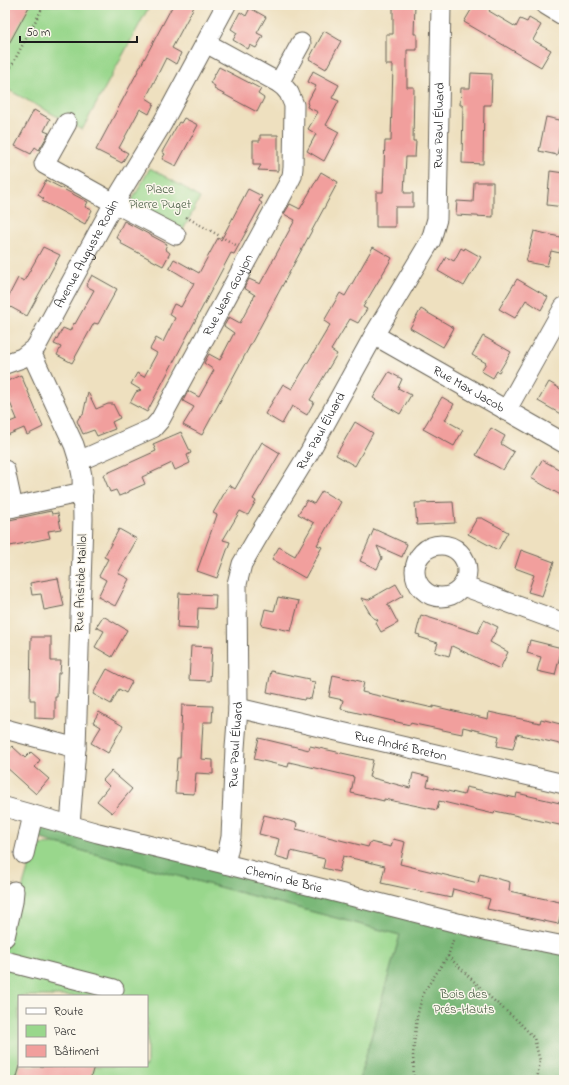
<svg xmlns="http://www.w3.org/2000/svg" width="569" height="1085" font-family="'Indie Flower',sans-serif">
  <rect width="100%" height="100%" fill="#fbf7ec"/>
  <filter id="ink" filterUnits="userSpaceOnUse"><feTurbulence type="fractalNoise" baseFrequency=".025" numOctaves="2"/><feDisplacementMap in="SourceGraphic" scale="8" xChannelSelector="R" yChannelSelector="G"/><feConvolveMatrix kernelMatrix="1 2 1 2 8 2 1 2 1" color-interpolation-filters="sRGB"/></filter>
  <filter id="wash" filterUnits="userSpaceOnUse"><feTurbulence type="fractalNoise" baseFrequency=".012" numOctaves="4" result="noise"/><feDisplacementMap in="SourceGraphic" scale="16" xChannelSelector="R" yChannelSelector="G"/><feGaussianBlur stdDeviation="0.9" result="paint"/><feColorMatrix in="noise" values="0 0 0 0 0 0 0 0 0 0 0 0 0 0 0 0 0 1.4 0 .05"/><feComposite in="paint" operator="in"/></filter>
  <g filter="url(#wash)">
    <rect width="100%" height="100%" fill="#eee0bf"/>
    <!-- green -->
    <g fill="#99d78c" stroke="#5a7a54" fill-rule="evenodd">
      <path d="M5 5H150L82 130 5 88Z"/>
      <path d="M150 168 187 189 190 192 200 198 182 232 130 204Z"/>
      <path d="M57 844 400 935 359 1080H5V911L15 913 35 845ZM19 996H147V1066H19Z"/>
    </g>
    <!-- forest -->
    <path fill="#7ab878" stroke="#4b6a4a" d="M45 824 564 944V1080H359L400 935 57 844 38 838Z"/>
    <g id="blocks">
      <!-- building -->
      <g fill="#f19f9d">
        <path d="M5 5H30L5 51Z"/>
        <path d="M173 5H195L172 48 181 53 176 64 166 58 146 98 154 103 149 114 140 109 119 148 128 153 122 163 96 150Z"/>
        <path d="M393 5H415L414 34H417V50H407V87H414L413 141H416L415 157H406L404 193H413V207H395V227H376V192H383L385 141H391L393 65H386V34H393Z"/>
        <path d="M474 5H493L489 11 516 27 520 19 527 22 529 18 541 25 533 40 551 50 541 67 464 22Z"/>
        <path d="M250 8 266 17 257 33 263 36 256 48 250 45 248 49 233 40 237 33 231 29 240 12 246 16Z"/>
        <path d="M324 31 341 41 326 69 309 59Z"/>
        <path d="M219 67 261 89 258 94 264 98 257 112 214 89 215 86 210 83Z"/>
        <path d="M313 71 339 85 332 98 339 101 326 125 339 132 324 161 307 151 316 134 308 129 318 112 307 107 308 104 307 103 316 86 308 82Z"/>
        <path d="M471 73 492 74 491 105H484L483 164 462 163 463 105H460L461 88H470Z"/>
        <path d="M34 110 50 119 44 131 49 133 39 150 35 147 31 154 15 146Z"/>
        <path d="M546 117 564 121V135H562L557 155 539 151Z"/>
        <path d="M184 118 198 125 176 166 162 159 165 154 162 152 179 122 181 123Z"/>
        <path d="M260 135H278V171L258 170 261 165H253V141H260Z"/>
        <path d="M550 171 564 173V207L547 205Z"/>
        <path d="M321 172 338 182 202 435 183 425 194 407 183 401 188 391 199 397 214 370 204 363 209 354 220 360 234 333 224 326 229 317 240 323 255 295 244 288 249 279 260 284 295 220 284 214 290 204 300 209Z"/>
        <path d="M46 180 88 202 85 207 92 210 85 224 42 201 44 199 38 195Z"/>
        <path d="M474 182H493V217L456 215 457 201 473 202Z"/>
        <path d="M248 189 262 196 259 201 262 203 234 254 231 253 147 412 130 403 136 392 141 390 131 384 137 373 144 377 157 353 150 349 156 338 163 342 175 318 169 314 174 304 181 307 194 283 169 268 174 259 199 273 218 238 221 240Z"/>
        <path d="M124 221 167 244 165 249 170 253 163 266 120 243 121 241 116 237Z"/>
        <path d="M534 231 564 238 560 253 551 251 547 266 526 262Z"/>
        <path d="M43 247 60 255 27 316 5 304V303L18 278 24 281Z"/>
        <path d="M373 247 392 258 363 307 367 309 358 323 350 319 331 350 337 354 310 400 314 402 307 415 292 406 282 424 265 414 283 384 292 389 330 325 324 321 340 293 345 296Z"/>
        <path d="M461 248 464 250 465 248 481 257 464 286 438 271 446 257 454 261Z"/>
        <path d="M92 275 117 289 98 324 94 323 72 363 57 355 61 347 54 344 63 328 70 331 74 323 75 324 94 290 86 286Z"/>
        <path d="M517 279 548 297 541 310 526 300 515 318 499 309Z"/>
        <path d="M421 309 454 328 443 347 410 328Z"/>
        <path d="M483 336 511 352 499 372 497 371 493 378 481 371 486 363 472 355Z"/>
        <path d="M389 372 402 379 398 388 411 395 400 414 373 398Z"/>
        <path d="M21 375 43 427 27 435 24 428 5 436V424L17 419 5 391V382Z"/>
        <path d="M549 382 564 391V416L538 401Z"/>
        <path d="M88 392 96 409 108 404H113L120 418 112 422 115 429 97 436 94 430 83 434 77 421 80 416 83 415Z"/>
        <path d="M442 397 454 404 445 420 463 430 454 446 423 429Z"/>
        <path d="M355 422 373 433 355 466 336 455Z"/>
        <path d="M491 428 505 436 501 444 514 452 503 470 476 455Z"/>
        <path d="M181 432 191 453 187 455 190 463 175 470 172 463 142 477 145 484 129 491V492L119 496 116 490 110 492 103 475 156 451 153 444Z"/>
        <path d="M262 442 280 453 253 499 256 501 248 515 240 511 223 540 230 542 217 578 197 571 217 515 213 513 229 485 235 489Z"/>
        <path d="M542 460 564 472V497L531 478Z"/>
        <path d="M322 491 341 502 317 545 322 547 305 578 272 559 279 547 295 556 314 523 298 514 307 500 314 504Z"/>
        <path d="M453 502 455 523 417 525 415 503Z"/>
        <path d="M51 511 52 514 58 513 61 529 48 531 50 538 5 547V521Z"/>
        <path d="M477 518H482L508 532 498 550 468 534Z"/>
        <path d="M119 529 137 539 118 573 129 579 115 606 98 597 106 580 99 576 108 559 104 557Z"/>
        <path d="M374 529 407 544 402 557 377 546 382 558 377 569 360 561Z"/>
        <path d="M521 550 554 562 542 596 528 592 534 575 515 568Z"/>
        <path d="M58 578 64 606 44 610 41 594 32 595 30 583Z"/>
        <path d="M396 584 403 596 387 605 389 606 398 623 381 632 376 623 378 620 372 617 361 598 368 600Z"/>
        <path d="M179 593 216 595 215 609 198 608 197 629 177 628Z"/>
        <path d="M278 597 299 601 291 631 261 625 265 609 274 611Z"/>
        <path d="M421 615 478 633 484 620 498 627 490 642 508 652 500 669 452 646 449 656 435 652 438 643 419 637 420 635 416 634Z"/>
        <path d="M103 616 127 630 112 657 95 647 104 631 96 627Z"/>
        <path d="M31 637H51V661H61L60 673H58L57 697H55V719L35 718V700H30Z"/>
        <path d="M530 640 562 648 555 675 537 671 541 657 527 653Z"/>
        <path d="M191 646 212 647 210 681 189 680Z"/>
        <path d="M107 669 132 682 126 693 119 689 111 704 93 694Z"/>
        <path d="M271 671 309 679V681L315 682 311 699 305 698 304 700 267 692Z"/>
        <path d="M333 675 364 682 362 692 433 708V706L488 719 489 712 540 723 541 719 564 725V745L517 734 513 749 497 746 499 736 463 727 462 734 410 723V725L341 709 343 700 329 697Z"/>
        <path d="M182 705 213 706 212 722H203L201 759 213 760V774L196 773 194 794 175 793 177 758H180Z"/>
        <path d="M99 712 123 726 108 753 91 743 101 727 93 722Z"/>
        <path d="M259 738 309 750 310 746 373 760 369 777 410 788 413 773 429 777 427 786 464 795 466 787 516 798 517 793 564 804V826L495 811 494 814 439 801 437 810 384 799V801L351 793 354 777 289 762 288 767 254 759Z"/>
        <path d="M12 746 25 758 31 752 40 760 35 767 49 779 36 794 5 766V754Z"/>
        <path d="M111 771 132 789 112 813 97 801 109 786 103 780Z"/>
        <path d="M264 815 297 823 296 829 368 847 370 842 391 847 393 839 405 842 400 864 478 883 480 874 510 882 509 891 564 903 558 924 487 909 490 899 453 889 451 898 381 883 385 866 343 856 339 872 323 868 325 859 291 851 289 860 275 856 279 839 259 834Z"/>
        <path d="M20 1066H94L90 1080H16Z"/>
      </g>
    </g>
  </g>
  <g filter="url(#ink)">
    <use href="#blocks" fill-opacity="0" stroke="#666155" stroke-width="1"/>
    <g fill="none" stroke-linecap="round" stroke-linejoin="round">
      <!-- minor casing -->
      <g stroke="#666155" stroke-width="21">
        <g id="minor">
          <path d="M546 5 564 16"/>
          <path d="M279 83 301 43"/>
          <path d="M67 123 44 164 114 203 176 235"/>
          <path id="s1" d="M374 335 564 443"/>
          <path d="M31 352 74 445 79 461 82 476 83 519 76 748 70 825"/>
          <path id="s2" d="M5 364 22 358 36 347 114 203 162 124 226 5"/>
          <path d="M506 411 564 307"/>
          <path id="s3" d="M79 461 153 428 160 420 287 186 292 176 293 168 294 105 289 93 284 87 279 83 206 43"/>
          <path d="M5 470 13 507"/>
          <path d="M5 509 83 492"/>
          <circle cx="441" cy="571" r="26"/>
          <path d="M463 586 564 623"/>
          <path id="s4" d="M238 708 564 784"/>
          <path d="M5 729 76 748"/>
          <path id="s5" d="M5 807 98 833 225 864 489 931 564 946"/>
          <path d="M24 854 33 815"/>
          <path id="s6" d="M225 864 231 837 235 748 238 708 237 584 242 564 260 533 309 453 374 335 431 240 437 219 441 5"/>
          <path d="M5 937 13 902 14 891"/>
          <path d="M5 961 114 989"/>
        </g>
      </g>
      <!-- path -->
      <g stroke="#666155" stroke-width="2.5" stroke-dasharray="1 3" stroke-linecap="butt">
        <path d="M5 78 44 5"/>
        <path d="M186 217 236 245"/>
        <path d="M448 956 491 998 519 1022 534 1038 540 1061 537 1080"/>
        <path d="M414 1080 413 1054 417 1017 423 993 448 956 454 938"/>
      </g>
      <!-- minor -->
      <use href="#minor" stroke="#fff" stroke-width="19"/>
    </g>
  </g>
  <g text-anchor="middle" dominant-baseline="central" stroke-width="3" stroke-linejoin="round" paint-order="stroke">
    <!-- street labels -->
    <g font-size="13" fill="#1c1c1c" stroke="#fbf7ec">
      <text stroke="none"><textPath href="#s6" startOffset="792">Rue Paul Éluard</textPath></text>
      <text stroke="none"><textPath href="#s2" startOffset="142">Avenue Auguste Rodin</textPath></text>
      <text stroke="none"><textPath href="#s3" startOffset="234">Rue Jean Goujon</textPath></text>
      <text stroke="none"><textPath href="#s1" startOffset="109">Rue Max Jacob</textPath></text>
      <text stroke="none"><textPath href="#s6" startOffset="456">Rue Paul Éluard</textPath></text>
      <text transform="translate(81 583) rotate(-88)">Rue Aristide Maillol</text>
      <text stroke="none"><textPath href="#s6" startOffset="120">Rue Paul Éluard</textPath></text>
      <text stroke="none"><textPath href="#s4" startOffset="167">Rue André Breton</textPath></text>
      <text stroke="none"><textPath href="#s5" startOffset="288">Chemin de Brie</textPath></text>
    </g>
    <!-- park labels -->
    <g font-size="13" fill="#485d43" stroke="#fbf7ec">
      <text x="160" y="189">Place<tspan x="160" dy="15">Pierre Puget</tspan></text>
      <text x="464" y="994">Bois des<tspan x="464" dy="15">Prés-Hauts</tspan></text>
    </g>
  </g>
  <!-- margin -->
  <rect width="569" height="1085" fill="none" stroke="#fbf7ec" stroke-width="20"/>
  <!-- legend -->
  <rect x="18" y="995" width="130" height="72" fill="#fbf7ec" stroke="#a29f99"/>
  <rect x="26" y="1008" width="20" height="6" fill="#ffffff" stroke="#a29f99"/>
  <text x="54" y="1015" font-size="12" fill="#1c1c1c">Route</text>
  <rect x="26" y="1025" width="20" height="12" fill="#99d78c" stroke="#a29f99"/>
  <text x="54" y="1035" font-size="12" fill="#1c1c1c">Parc</text>
  <rect x="26" y="1045" width="20" height="12" fill="#f19f9d" stroke="#a29f99"/>
  <text x="54" y="1055" font-size="12" fill="#1c1c1c">Bâtiment</text>
  <!-- scale -->
  <path d="M20 36v6h117v-6" fill="none" stroke="#1c1c1c" stroke-width="2"/>
  <text x="26" y="36" font-size="12" fill="#1c1c1c" stroke="#fbf7ec" stroke-width="3" paint-order="stroke">50 m</text>
</svg>
